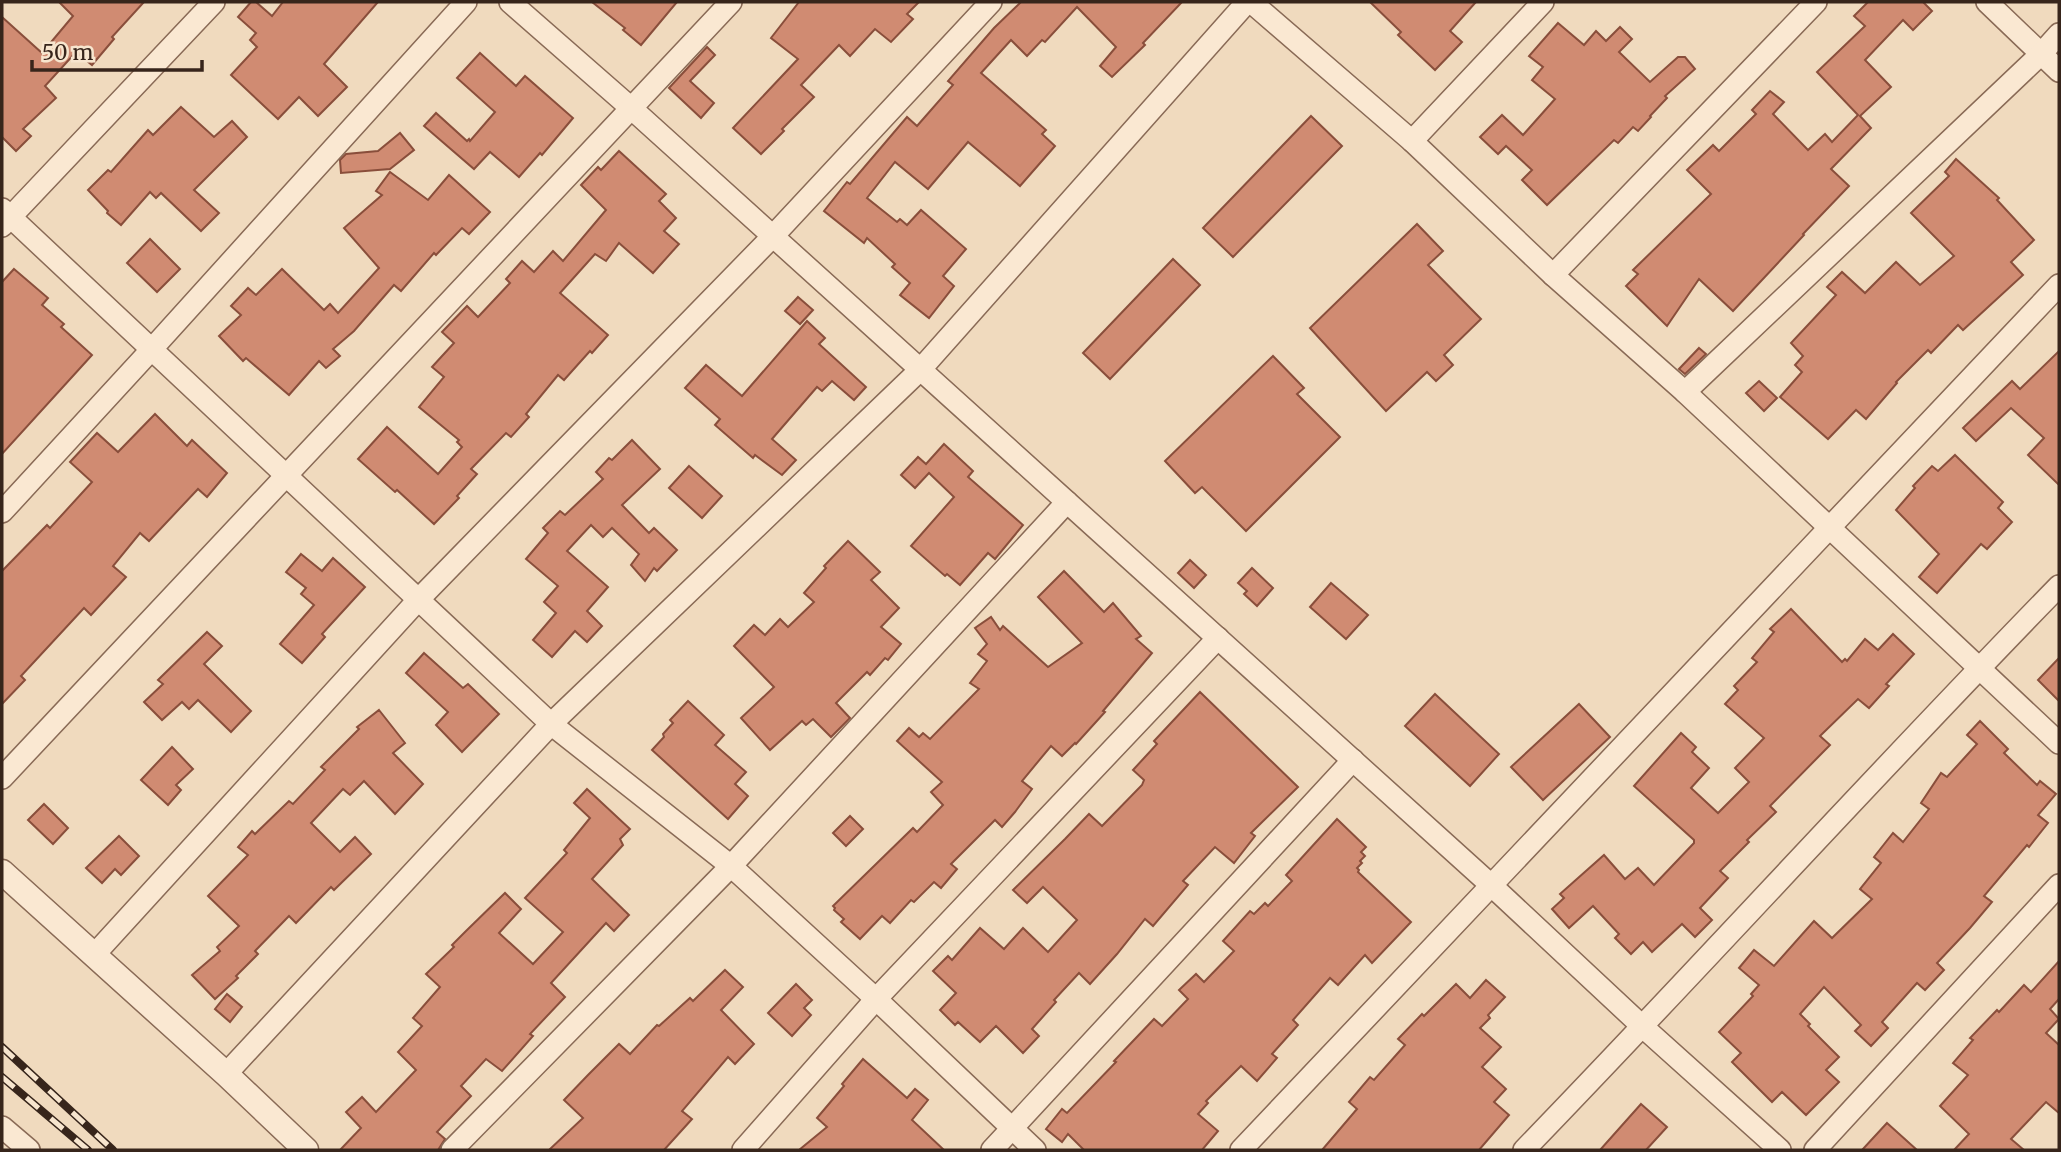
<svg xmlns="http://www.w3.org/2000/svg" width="2061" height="1152" font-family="Merriweather,serif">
  <rect width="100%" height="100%" fill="#f0dabe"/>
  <!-- building -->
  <g fill="#d08b72" stroke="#894e3b" stroke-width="2">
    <path d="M59 2H144L112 37 114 39 92 65 76 52 45 86 56 98 23 129 31 136 16 151 2 137V17L42 53 73 16Z"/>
    <path d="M251 2H256L272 16 283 2H378L324 64 347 87 318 116 299 97 278 119 231 75 257 47 250 40 256 33 238 17Z"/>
    <path d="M592 2H677L641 45 623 30 625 28Z"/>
    <path d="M799 2H919L907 14 913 19 891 42 875 29 850 56 839 45 801 85 814 97 782 129 784 131 761 154 733 128 798 59 771 38Z"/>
    <path d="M1021 2H1182L1143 43 1145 45 1112 77 1100 66 1116 47 1077 7 1045 42 1042 40 1027 56 1011 40 981 73 1046 130 1042 134 1055 146 1020 186 968 142 928 189 895 162 867 198 897 222 900 219 907 225 921 210 966 249 943 276 954 286 929 318 900 295 910 283 892 267 895 264 867 238 864 243 824 211 847 182 850 184 907 117 917 126 953 85 948 81 994 28Z"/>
    <path d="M1370 2H1476L1450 31 1462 42 1435 70 1398 35 1401 32Z"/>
    <path d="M1868 2H1923L1932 11 1913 30 1903 20 1865 60 1891 87 1860 116 1871 128 1831 169 1849 186 1803 234 1804 235 1733 311 1699 279 1667 326 1626 286 1638 274 1633 270 1711 194 1687 170 1713 145 1719 151 1756 114 1752 110 1770 91 1784 102 1773 114 1808 150 1825 134 1832 142 1858 115 1817 72 1865 26 1854 16Z"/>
    <path d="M1558 23 1584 45 1596 31 1606 41 1620 27 1632 39 1619 52 1650 82 1678 57H1685L1695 69 1665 96 1667 98 1650 116 1651 117 1638 131 1633 127 1618 143 1614 140 1547 205 1522 180 1532 170 1506 146 1498 154 1480 137 1502 115 1523 135 1555 99 1532 80 1543 67 1529 56Z"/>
    <path d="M707 47 715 55 690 81 714 103 701 118 669 88Z"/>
    <path d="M480 53 516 86 525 76 573 118 542 155 540 153 519 177 490 152 474 169 424 126 436 113 467 141 469 139 470 141 495 112 457 78Z"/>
    <path d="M181 107 214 137 232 121 247 137 194 190 219 213 201 231 161 193 156 198 150 192 121 225 107 213 108 211 88 190 108 170 111 172 148 130 153 135Z"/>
    <path d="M1311 116 1342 146 1233 257 1203 228Z"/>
    <path d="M400 133 414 150 390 169 341 173 340 160 346 154 378 151Z"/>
    <path d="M619 151 666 194 659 201 676 218 664 231 679 244 653 273 619 243 606 261 595 254 560 293 608 335 592 353 590 351 564 380 558 375 526 414 529 417 511 437 506 433 471 469 477 474 457 496 459 498 434 524 397 490 395 492 358 459 387 427 438 474 462 447 457 442 459 440 419 407 444 377 432 367 454 343 442 332 467 306 478 317 510 283 506 279 522 261 534 272 553 251 563 261 606 210 581 185 598 167 601 170Z"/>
    <path d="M1956 159 1999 198 1997 200 2034 240 2011 262 2023 275 1963 330 1958 325 1931 353 1928 350 1896 382 1897 383 1866 419 1856 410 1828 439 1780 397 1802 372 1795 365 1803 356 1791 343 1836 295 1827 287 1842 272 1865 293 1896 262 1920 285 1954 256 1911 213 1949 176 1945 172Z"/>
    <path d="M390 172 428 200 449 175 490 212 469 234 462 228 436 255 434 253 401 291 394 285 354 331 333 349 340 356 326 368 319 361 289 395 246 358 243 361 219 336 241 315 231 306 248 288 256 295 282 269 324 310 330 304 338 313 379 268 344 228 382 195 376 191Z"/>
    <path d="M1417 224 1443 251 1428 265 1481 319 1444 355 1453 365 1436 381 1427 372 1386 411 1310 328Z"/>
    <path d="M150 239 180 269 157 292 127 263Z"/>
    <path d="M1173 259 1200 285 1110 379 1083 353Z"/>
    <path d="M14 269 48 298 42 305 64 324 61 327 92 355 2 454V282Z"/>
    <path d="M798 297 813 310 800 324 785 311Z"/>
    <path d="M807 321 825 338 819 344 866 387 854 400 832 381 822 391 817 387 772 439 796 460 782 475 755 455 753 458 715 425 720 419 685 388 706 365 742 396Z"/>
    <path d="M1699 348 1706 354 1685 374 1679 369Z"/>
    <path d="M2059 351V485L2028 455 2044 438 2011 408 1976 441 1963 428 2012 381 2020 389Z"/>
    <path d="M1273 356 1304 388 1297 394 1340 437 1246 531 1202 487 1195 493 1165 461Z"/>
    <path d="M1759 381 1777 398 1764 411 1746 393Z"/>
    <path d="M155 414 187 446 192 440 227 473 207 497 198 489 149 541 140 533 113 566 126 577 91 615 84 608 21 676 25 680 2 704V571L47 525 50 528 92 482 70 462 97 433 118 452Z"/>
    <path d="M632 440 660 469 622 505 649 533 654 528 677 550 657 571 654 568 645 581 631 565 639 554 612 528 603 537 591 525 567 551 608 587 587 611 602 626 587 642 575 631 552 657 533 640 556 613 544 602 558 586 526 559 548 533 543 528 560 511 565 515 603 479 596 472 609 458 612 460Z"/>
    <path d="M944 444 973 471 968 477 1023 525 995 559 988 553 960 585 947 574 945 576 911 546 954 497 929 473 915 488 901 475 918 457 926 464Z"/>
    <path d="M1955 455 2003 502 1998 508 2012 522 1987 549 1981 544 1937 593 1919 577 1939 554 1896 510 1915 488 1913 486 1932 466 1938 471Z"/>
    <path d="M689 466 722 496 702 518 669 488Z"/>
    <path d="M848 541 880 572 871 580 899 608 881 627 901 644 888 660 885 658 870 675 867 672 836 703 850 718 831 737 813 719 806 725 802 721 770 750 741 718 774 687 734 646 754 625 765 635 780 619 788 627 814 602 804 593 826 568 824 566Z"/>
    <path d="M301 554 322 571 333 558 365 587 322 634 325 637 302 663 280 644 314 605 301 594 306 588 286 572Z"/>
    <path d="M1190 560 1206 575 1194 588 1178 573Z"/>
    <path d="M1252 568 1273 588 1257 606 1244 594 1247 591 1238 583Z"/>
    <path d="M1064 571 1104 612 1113 603 1141 636 1136 639 1152 653 1103 711 1105 712 1076 744 1075 743 1062 756 1051 746 1022 781 1032 789 1015 812 1002 827 995 820 951 864 957 869 941 888 934 882 914 902 911 900 890 923 882 916 860 939 841 922 844 919 834 910 835 908 833 906 913 828 917 832 943 805 931 792 942 782 897 741 909 728 919 737 923 733 930 739 979 689 970 683 987 661 978 654 987 644 975 628 991 617 1000 630 1003 626 1048 667 1082 643 1038 597Z"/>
    <path d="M1331 583 1368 615 1346 639 1310 607Z"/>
    <path d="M1791 609 1842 662 1845 659 1847 661 1865 639 1878 650 1893 634 1914 654 1886 684 1889 686 1869 708 1858 699 1820 736 1830 745 1770 806 1776 812 1747 840 1749 842 1720 871 1728 878 1700 908 1712 920 1695 937 1682 924 1652 952 1643 942 1631 954 1615 938 1619 934 1593 906 1569 928 1552 909 1564 898 1560 894 1604 855 1625 879 1638 868 1654 885 1694 843V840L1634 786 1681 733 1696 747 1692 752 1709 768 1691 788 1718 813 1749 782 1735 768 1764 738 1725 704 1738 690 1734 686 1757 662 1752 658 1774 632 1770 629Z"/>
    <path d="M207 632 222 646 204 664 251 711 231 732 198 700 189 709 182 702 162 720 144 702 163 684 158 680Z"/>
    <path d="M424 653 463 688 468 684 499 714 462 752 436 725 448 712 406 673Z"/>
    <path d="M2059 658V701L2038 680Z"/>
    <path d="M1200 692 1298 787 1251 833 1255 836 1234 863 1215 847 1183 881 1188 885 1153 926 1145 919 1117 954 1090 984 1079 973 1054 1000 1056 1002 1032 1029 1039 1036 1023 1053 996 1026 980 1042 958 1022 955 1025 940 1010 956 993 933 971 948 956 952 960 980 928 1004 949 1023 928 1048 952 1077 920 1043 887 1027 903 1013 890 1065 839 1089 814 1102 826 1142 785 1144 780 1133 770 1157 744 1154 741Z"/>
    <path d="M1435 694 1499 754 1470 786 1405 726Z"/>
    <path d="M688 701 724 735 715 745 746 772 735 784 748 796 728 819 652 750 664 737 663 734 673 723 670 720Z"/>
    <path d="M1579 704 1610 737 1543 800 1511 767Z"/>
    <path d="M379 710 405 743 393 753 423 784 395 814 364 781 350 795 343 789 311 823 340 852 355 837 371 854 334 890 331 887 296 923 289 916 255 951 258 954 236 976 238 978 215 999 192 975 220 951 217 947 239 926 208 896 248 855 238 847 252 831 255 834 289 801 293 804 325 770 321 767 359 729 357 727Z"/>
    <path d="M1980 721 2008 749 2004 753 2037 785 2040 781 2056 794 2038 815 2048 823 2029 847 2027 845 1984 896 1992 902 1970 928 1937 963 1944 970 1925 990 1917 983 1882 1022 1888 1028 1871 1046 1855 1031 1861 1025 1824 987 1800 1014 1810 1024 1808 1026 1839 1057 1826 1070 1839 1082 1806 1115 1782 1092 1772 1102 1732 1062 1741 1053 1719 1032 1753 996 1751 994 1759 985 1739 968 1754 950 1774 966 1814 921 1832 938 1872 899 1860 889 1881 863 1874 857 1893 833 1903 842 1929 809 1921 803 1941 773 1947 777 1977 744 1967 735Z"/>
    <path d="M172 747 193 769 176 785 181 790 168 805 141 780Z"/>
    <path d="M587 789 630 829 620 839 623 845 592 879 629 915 614 931 606 923 551 983 565 997 530 1034 533 1036 502 1071 486 1059 461 1086 471 1096 437 1132 445 1139 438 1150H340L361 1128 346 1112 362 1097 376 1112 416 1070 398 1052 422 1026 413 1018 440 987 426 974 454 947 452 945 466 931 505 893 521 909 499 933 533 964 563 932 525 898 567 853 564 850 590 818 574 803Z"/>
    <path d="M44 804 68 828 53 844 28 820Z"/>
    <path d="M850 816 863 829 846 846 833 833Z"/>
    <path d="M1337 819 1366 847 1361 852 1365 856 1360 861 1362 863 1357 868 1359 870 1358 872 1411 922 1372 963 1365 955 1338 985 1330 978 1293 1020 1298 1025 1272 1054 1277 1058 1257 1081 1241 1066 1206 1101 1208 1103 1198 1114 1218 1131 1202 1150H1084L1068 1134 1062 1142 1046 1129 1062 1109 1067 1113 1116 1062 1114 1061 1154 1019 1162 1026 1188 999 1179 990 1196 974 1204 982 1234 951 1223 941 1250 911 1254 914 1265 903 1268 906 1292 881 1286 875Z"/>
    <path d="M119 836 139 856 121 875 115 869 102 883 86 868Z"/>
    <path d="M2059 961V999L2050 1009 2059 1019 2046 1033 2059 1045V1113L2046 1102 2011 1139 2024 1150H1954L1969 1134 1940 1106 1968 1075 1953 1063 1973 1040 1970 1038 1997 1010 1999 1012 2024 985 2031 992Z"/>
    <path d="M725 970 743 987 721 1010 754 1044 735 1064 728 1057 682 1111 692 1119 664 1150H549L583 1118 564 1100 588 1075 619 1044 630 1054 657 1025 659 1026 690 998 693 1001Z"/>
    <path d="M1486 980 1505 997 1488 1015 1490 1018 1480 1028 1501 1047 1482 1067 1506 1089 1494 1102 1509 1115 1479 1150H1322L1357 1109 1349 1102 1370 1077 1374 1080 1405 1045 1398 1039 1422 1014 1424 1016 1456 984 1470 998Z"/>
    <path d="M796 984 812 1000 804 1008 811 1015 792 1036 768 1013Z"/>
    <path d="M227 994 242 1007 230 1022 215 1009Z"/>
    <path d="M863 1059 907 1098 915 1089 928 1100 912 1120 944 1150H799L827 1127 817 1118 844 1086 842 1084Z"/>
    <path d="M1641 1104 1667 1127 1646 1150H1600Z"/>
    <path d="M1887 1123 1917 1150H1862Z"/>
  </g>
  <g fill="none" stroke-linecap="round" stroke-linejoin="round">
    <!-- minor casing -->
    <g stroke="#896a56" stroke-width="24">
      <g id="minor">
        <path d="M510 2 631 108 1067 502 1492 886 1643 1027 1780 1150"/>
        <path d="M1251 2 1412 141 1553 275 1685 392 2059 743"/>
        <path d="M1987 2 2059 71"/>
        <path d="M1412 141 1543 2"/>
        <path d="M2 209 551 724 731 866 876 999 1035 1150"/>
        <path d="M2 226 214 2"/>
        <path d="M1553 275 1816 2"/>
        <path d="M1685 392 2041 54 2059 34"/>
        <path d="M2 512 151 350 466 2"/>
        <path d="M2 778 731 2"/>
        <path d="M94 955 418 600 773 236 991 2"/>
        <path d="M226 1074 551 724 920 370 1247 2"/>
        <path d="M2 1127 29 1150"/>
        <path d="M452 1150 731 866 1067 502"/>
        <path d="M743 1150 876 999 1218 638"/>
        <path d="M992 1150 1353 760"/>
        <path d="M1241 1150C1515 863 1785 572 2059 285"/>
        <path d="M1524 1150C1704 964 1878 771 2059 586"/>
        <path d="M1815 1150 2059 885"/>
      </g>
    </g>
    <!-- tertiary casing -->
    <g stroke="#896a56" stroke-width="27">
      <path id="tertiary" d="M2 872 226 1074 306 1150"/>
    </g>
    <!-- minor -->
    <use href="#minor" stroke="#fae8d2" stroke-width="21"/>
    <!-- tertiary -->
    <use href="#tertiary" stroke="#fae8d2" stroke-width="24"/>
    <!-- rail casing -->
    <g stroke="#37251b" stroke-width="8">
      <g id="rail">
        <path d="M2 1047 113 1150"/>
        <path d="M2 1077 88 1150"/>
      </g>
    </g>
    <!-- rail -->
    <use href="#rail" stroke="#f7e5ce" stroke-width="5" stroke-dasharray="16" stroke-linecap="butt"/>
  </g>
  <!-- border -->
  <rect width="2061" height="1152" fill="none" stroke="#37251b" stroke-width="7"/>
  <!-- scale -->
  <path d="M32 60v10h170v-10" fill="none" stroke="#37251b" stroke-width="3.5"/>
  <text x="42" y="60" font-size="21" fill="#37251b" stroke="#f7e5ce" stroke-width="5" paint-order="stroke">50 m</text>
</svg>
